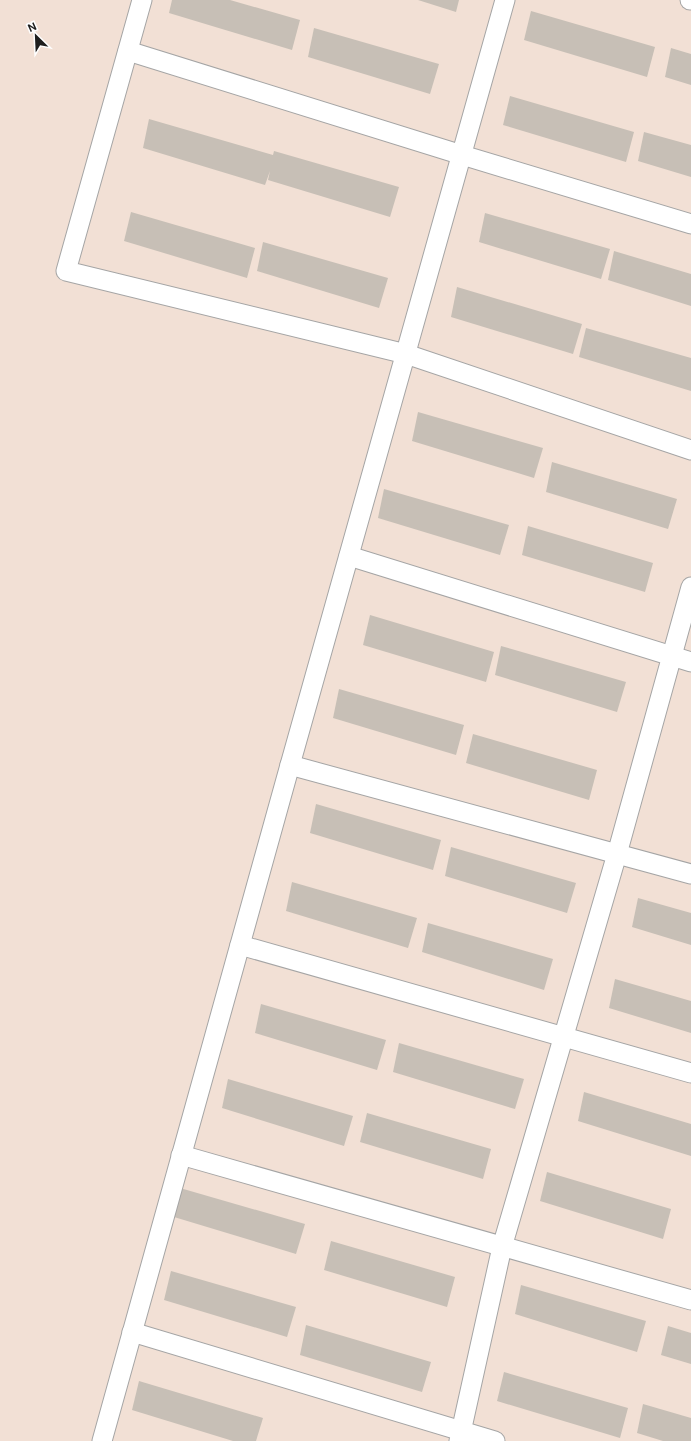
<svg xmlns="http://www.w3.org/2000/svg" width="691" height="1441" font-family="'DM Sans',sans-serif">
  <rect width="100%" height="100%" fill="#efece3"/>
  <!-- military -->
  <rect fill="#f2e0d5" x="0" y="0" width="691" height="1441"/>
  <!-- building -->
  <g fill="#c7bfb6">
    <path d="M172 0H230L300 20 292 50 169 13Z"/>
    <path d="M418 0H459L456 12Z"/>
    <path d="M531 11 655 47 647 77 524 40Z"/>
    <path d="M314 28 439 64 430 94 308 57Z"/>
    <path d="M671 48 691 54V85L665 77Z"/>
    <path d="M510 96 634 132 626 162 503 125Z"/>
    <path d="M149 119 273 155 274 151 399 187 390 217 268 180 270 171 265 185 143 148Z"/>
    <path d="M644 132 691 145V177L638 161Z"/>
    <path d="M131 212 255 248 247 278 124 241Z"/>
    <path d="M485 213 610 249 601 279 479 242Z"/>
    <path d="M263 242 388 278 379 308 257 271Z"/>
    <path d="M614 251 691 274V306L608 280Z"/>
    <path d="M457 287 582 324 573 354 451 317Z"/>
    <path d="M586 328 691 358V391L579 357Z"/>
    <path d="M418 412 543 448 534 478 412 441Z"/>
    <path d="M552 462 677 499 668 529 546 492Z"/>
    <path d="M384 489 509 525 500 555 378 518Z"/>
    <path d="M528 526 653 563 645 592 522 555Z"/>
    <path d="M370 615 494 652 486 682 363 645Z"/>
    <path d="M501 646 626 682 617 712 495 675Z"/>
    <path d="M339 689 464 725 456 755 333 718Z"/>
    <path d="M473 734 597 770 589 800 466 763Z"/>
    <path d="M316 804 441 840 433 870 310 833Z"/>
    <path d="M451 847 576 883 567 913 445 876Z"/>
    <path d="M292 882 417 918 408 948 286 911Z"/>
    <path d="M638 898 691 913V945L632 927Z"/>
    <path d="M428 923 553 959 544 990 422 952Z"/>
    <path d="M615 979 691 1001V1033L609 1008Z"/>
    <path d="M261 1004 386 1040 377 1070 255 1033Z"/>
    <path d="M399 1043 524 1079 515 1109 393 1072Z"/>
    <path d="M228 1079 353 1116 344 1146 222 1108Z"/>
    <path d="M584 1092 691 1124V1156L578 1121Z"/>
    <path d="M367 1113 491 1149 483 1179 360 1142Z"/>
    <path d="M547 1172 671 1209 663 1239 540 1201Z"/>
    <path d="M180 1188 305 1224 296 1254 174 1217Z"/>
    <path d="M331 1241 455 1277 447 1307 324 1270Z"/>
    <path d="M171 1271 296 1307 287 1337 164 1300Z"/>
    <path d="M521 1285 646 1321 637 1352 515 1314Z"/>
    <path d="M306 1325 431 1362 422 1392 300 1355Z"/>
    <path d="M668 1326 691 1333V1364L661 1355Z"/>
    <path d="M504 1372 628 1408 620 1438 497 1401Z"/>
    <path d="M139 1381 263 1418 256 1441H233L132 1410Z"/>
    <path d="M643 1404 691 1418V1441H663L637 1433Z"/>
  </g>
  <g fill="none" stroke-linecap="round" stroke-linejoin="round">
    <!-- street casing -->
    <g stroke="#a5a5a5" stroke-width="21">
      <g id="street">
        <path d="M142 0 66 271 406 354 691 450"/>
        <path d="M690 0H691"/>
        <path d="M128 51 462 155 691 224"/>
        <path d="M349 556 691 662"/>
        <path d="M290 765 691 874"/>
        <path d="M240 945 691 1073"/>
        <path d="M181 1155 691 1300"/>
        <path d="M132 1332 495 1441"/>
        <path d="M102 1441 290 765 505 0"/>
        <path d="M459 1441 502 1247 617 854 691 587"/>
      </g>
    </g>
    <!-- street -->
    <use href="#street" stroke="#fff" stroke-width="19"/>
  </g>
  <!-- north arrow -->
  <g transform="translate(36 36) rotate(336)" stroke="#ffffff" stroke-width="3" paint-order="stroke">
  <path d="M0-3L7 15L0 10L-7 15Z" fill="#1e1e1e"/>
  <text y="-6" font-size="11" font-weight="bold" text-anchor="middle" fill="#1e1e1e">N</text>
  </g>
</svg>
